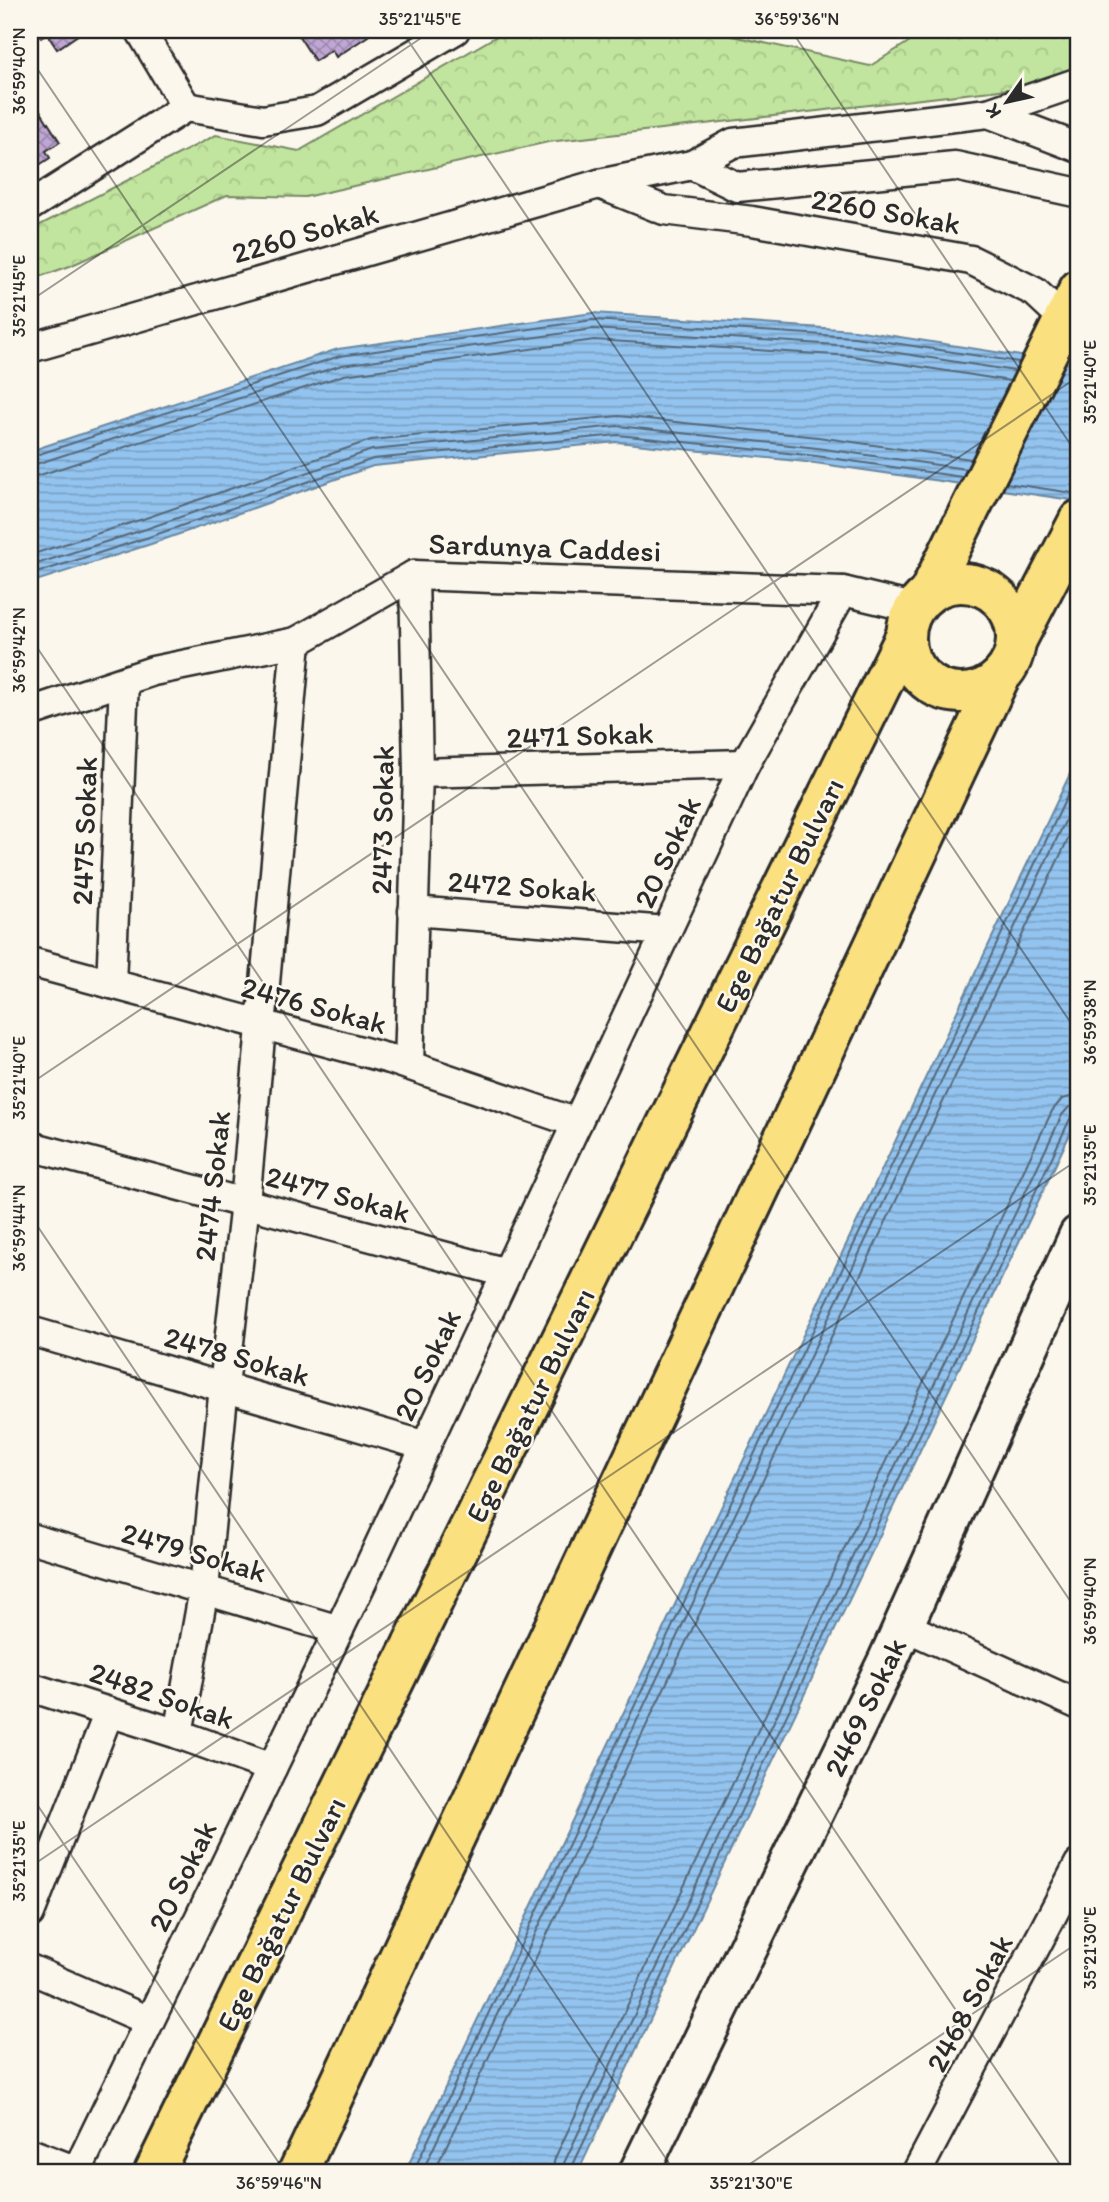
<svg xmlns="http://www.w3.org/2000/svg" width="1109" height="2202" font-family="Itim,sans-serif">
  <defs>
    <pattern id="park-crowns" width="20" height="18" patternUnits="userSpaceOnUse" patternTransform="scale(1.75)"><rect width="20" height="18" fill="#c1e49e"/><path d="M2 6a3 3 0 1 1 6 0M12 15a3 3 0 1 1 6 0" fill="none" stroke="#a6c488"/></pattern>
    <pattern id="water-rules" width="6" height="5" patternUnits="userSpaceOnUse" patternTransform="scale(1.75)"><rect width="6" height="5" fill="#93c4ef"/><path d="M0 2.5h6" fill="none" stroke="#789fc2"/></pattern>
    <pattern id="building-cross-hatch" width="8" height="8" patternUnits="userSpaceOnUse" patternTransform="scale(1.75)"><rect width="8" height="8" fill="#bfa6d4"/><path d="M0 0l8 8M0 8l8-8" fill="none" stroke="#9b87ac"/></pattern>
  </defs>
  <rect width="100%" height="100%" fill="#fbf7ec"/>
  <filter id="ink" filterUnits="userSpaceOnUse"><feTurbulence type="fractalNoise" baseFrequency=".0143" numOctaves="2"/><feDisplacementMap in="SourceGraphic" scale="14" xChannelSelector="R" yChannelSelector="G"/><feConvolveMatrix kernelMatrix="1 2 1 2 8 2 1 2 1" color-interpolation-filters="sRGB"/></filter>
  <g filter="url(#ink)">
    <!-- park -->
    <path fill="url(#park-crowns)" stroke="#768864" stroke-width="2" d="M507 30H705L870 66 928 30H1079V81L548 142 305 197 227 195 70 266 30 280V230L216 135 299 151Z"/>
    <!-- water -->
    <g fill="url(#water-rules)" stroke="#6987a1" stroke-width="2">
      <path d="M593 313 855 330 1079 365V501L815 463 617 442 373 466 151 544 30 583V451L338 349Z"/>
      <path d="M1079 755V1115L578 2172H405Z"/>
    </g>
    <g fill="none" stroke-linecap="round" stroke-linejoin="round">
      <!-- shore -->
      <g stroke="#556879" stroke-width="2">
        <path d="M30 457 340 356 593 320 854 337 1019 362"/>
        <path d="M30 466 342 365 593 329 853 346 1015 371"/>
        <path d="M30 476 40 475 344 375 594 340 852 356 1010 381"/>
        <path d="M1006 483 1079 494"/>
        <path d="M30 555 143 519 371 440 619 416 818 437 971 459"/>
        <path d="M30 566 146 529 372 450 618 426 817 448 966 469"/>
        <path d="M30 575 149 537 373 459 618 435 816 456 962 477"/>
        <path d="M413 2172 1079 771"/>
        <path d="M422 2172 1079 792"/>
        <path d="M434 2172 1079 816"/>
        <path d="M552 2172 555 2158 1052 1111 1062 1099 1079 1095"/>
        <path d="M563 2172 564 2163 1062 1115 1069 1107 1079 1105"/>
        <path d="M572 2172V2167L1070 1119 1073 1115 1079 1114"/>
      </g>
    </g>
    <!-- building -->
    <g fill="url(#building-cross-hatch)" stroke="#2b2b2b" stroke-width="2">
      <path d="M35 30H85L57 49 47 34 41 38Z"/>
      <path d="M295 30H364L368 36 336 57 332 50 315 61Z"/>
      <path d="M36 104 60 142 46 151 50 158 30 171V109Z"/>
    </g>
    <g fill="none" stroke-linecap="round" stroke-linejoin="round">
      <!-- street casing -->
      <g stroke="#2b2b2b" stroke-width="33">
        <g id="street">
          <path d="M140 30 186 107"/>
          <path d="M988 113 1079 82"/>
          <path d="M692 165 737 187 955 166 1079 193"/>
          <path d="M599 184 664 210 752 221 971 260 1035 292 1065 320"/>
          <path d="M30 206 186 107 263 120 317 111 455 30"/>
          <path d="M30 348 599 184 692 165 733 143 988 113 1079 148"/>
          <path d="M30 712 153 671 296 642 414 575 843 591 914 608"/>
          <path d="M418 773 745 764"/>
          <path d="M413 911 667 931"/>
          <path d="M30 962 390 1059 577 1123"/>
          <path d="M111 984 124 681"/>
          <path d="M409 1065 418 773 414 575"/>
          <path d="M30 1146 507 1273"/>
          <path d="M30 1331 426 1446"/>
          <path d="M30 1538 339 1630"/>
          <path d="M904 1626 1079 1705"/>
          <path d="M30 1687 178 1734 272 1768"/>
          <path d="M178 1734 204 1589 224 1386 245 1203 296 642"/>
          <path d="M30 1913 109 1712"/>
          <path d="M30 1969 149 2021"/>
          <path d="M30 2153 77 2171 362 1582 745 764 843 591"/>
          <path d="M917 2172 1079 1864"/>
        </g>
      </g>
      <!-- secondary casing -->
      <g stroke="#2b2b2b" stroke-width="44">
        <path id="secondary" d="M639 2172 888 1660 1079 1235"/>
      </g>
      <!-- primary casing -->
      <g stroke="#2b2b2b" stroke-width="44">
        <g id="primary">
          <circle cx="961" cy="638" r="55"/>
          <path d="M929 592 1079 289"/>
          <path d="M1016 642 1079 520"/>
          <path d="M154 2172 905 637"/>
          <path d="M298 2172 1000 677"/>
        </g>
      </g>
      <!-- street -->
      <use href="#street" stroke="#fbf7ec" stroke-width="28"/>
      <!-- secondary -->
      <use href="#secondary" stroke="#fbf7ec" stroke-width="38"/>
      <!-- primary -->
      <use href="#primary" stroke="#fbe080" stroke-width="38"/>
    </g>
  </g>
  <!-- ticks -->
  <path fill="none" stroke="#2b2b2b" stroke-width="2" stroke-opacity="0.45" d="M401 30 1079 1035M791 30 1079 457M30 58 1079 1614M30 301 433 30M30 637 1065 2172M30 1084 1079 376M30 1215 675 2172M30 1794 285 2172M30 1867 1079 1159M738 2172 1079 1942"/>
  <g text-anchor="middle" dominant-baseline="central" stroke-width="5" stroke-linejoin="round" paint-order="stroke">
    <!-- street labels -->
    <g font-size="30" fill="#2b2b2b" stroke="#fbf7ec">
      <text transform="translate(886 211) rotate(10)">2260 Sokak</text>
      <text transform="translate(305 233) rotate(-16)">2260 Sokak</text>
      <text transform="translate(545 547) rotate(2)">Sardunya Caddesi</text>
      <text transform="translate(580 735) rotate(-2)">2471 Sokak</text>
      <text transform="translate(382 820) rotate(-89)">2473 Sokak</text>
      <text transform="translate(84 831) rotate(-88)">2475 Sokak</text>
      <text transform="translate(667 852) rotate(-65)">20 Sokak</text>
      <text transform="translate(522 886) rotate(4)">2472 Sokak</text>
      <text transform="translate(779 895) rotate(-64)">Ege Bağatur Bulvarı</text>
      <text transform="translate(314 1005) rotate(15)">2476 Sokak</text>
      <text transform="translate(212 1186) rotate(-84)">2474 Sokak</text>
      <text transform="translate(338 1194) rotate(15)">2477 Sokak</text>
      <text transform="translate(237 1356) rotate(16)">2478 Sokak</text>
      <text transform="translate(427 1365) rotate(-65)">20 Sokak</text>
      <text transform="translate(530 1405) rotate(-64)">Ege Bağatur Bulvarı</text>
      <text transform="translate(194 1552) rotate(16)">2479 Sokak</text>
      <text transform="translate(162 1695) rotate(19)">2482 Sokak</text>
      <text transform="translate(865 1707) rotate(-64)">2469 Sokak</text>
      <text transform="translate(182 1876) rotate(-64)">20 Sokak</text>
      <text transform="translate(281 1914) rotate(-64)">Ege Bağatur Bulvarı</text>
      <text transform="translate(969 2003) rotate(-62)">2468 Sokak</text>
    </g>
  </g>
  <!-- margin -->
  <rect width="1109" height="2202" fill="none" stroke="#fbf7ec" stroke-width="77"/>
  <!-- north arrow -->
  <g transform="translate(1007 102) rotate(236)" stroke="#fbf7ec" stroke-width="5" paint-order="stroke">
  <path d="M0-5L12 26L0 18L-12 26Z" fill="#2b2b2b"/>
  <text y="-10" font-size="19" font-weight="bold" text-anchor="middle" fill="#2b2b2b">K</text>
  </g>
  <rect x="38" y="38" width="1032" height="2126" fill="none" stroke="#2b2b2b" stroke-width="2.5"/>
  <g font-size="18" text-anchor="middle" fill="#2b2b2b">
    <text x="420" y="25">35°21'45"E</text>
    <text x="797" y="25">36°59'36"N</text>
    <text transform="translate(19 71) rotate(-90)" y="6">36°59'40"N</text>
    <text transform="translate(19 296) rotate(-90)" y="6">35°21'45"E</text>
    <text transform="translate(1090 382) rotate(-90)" y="6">35°21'40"E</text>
    <text transform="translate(19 650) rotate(-90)" y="6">36°59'42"N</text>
    <text transform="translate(1090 1022) rotate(-90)" y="6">36°59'38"N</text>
    <text transform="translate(19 1078) rotate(-90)" y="6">35°21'40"E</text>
    <text transform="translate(1090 1165) rotate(-90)" y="6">35°21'35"E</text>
    <text transform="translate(19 1228) rotate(-90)" y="6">36°59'44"N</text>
    <text transform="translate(1090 1601) rotate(-90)" y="6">36°59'40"N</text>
    <text transform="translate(19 1861) rotate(-90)" y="6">35°21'35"E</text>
    <text transform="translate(1090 1948) rotate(-90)" y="6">35°21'30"E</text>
    <text x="279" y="2189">36°59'46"N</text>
    <text x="751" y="2189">35°21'30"E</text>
  </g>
</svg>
